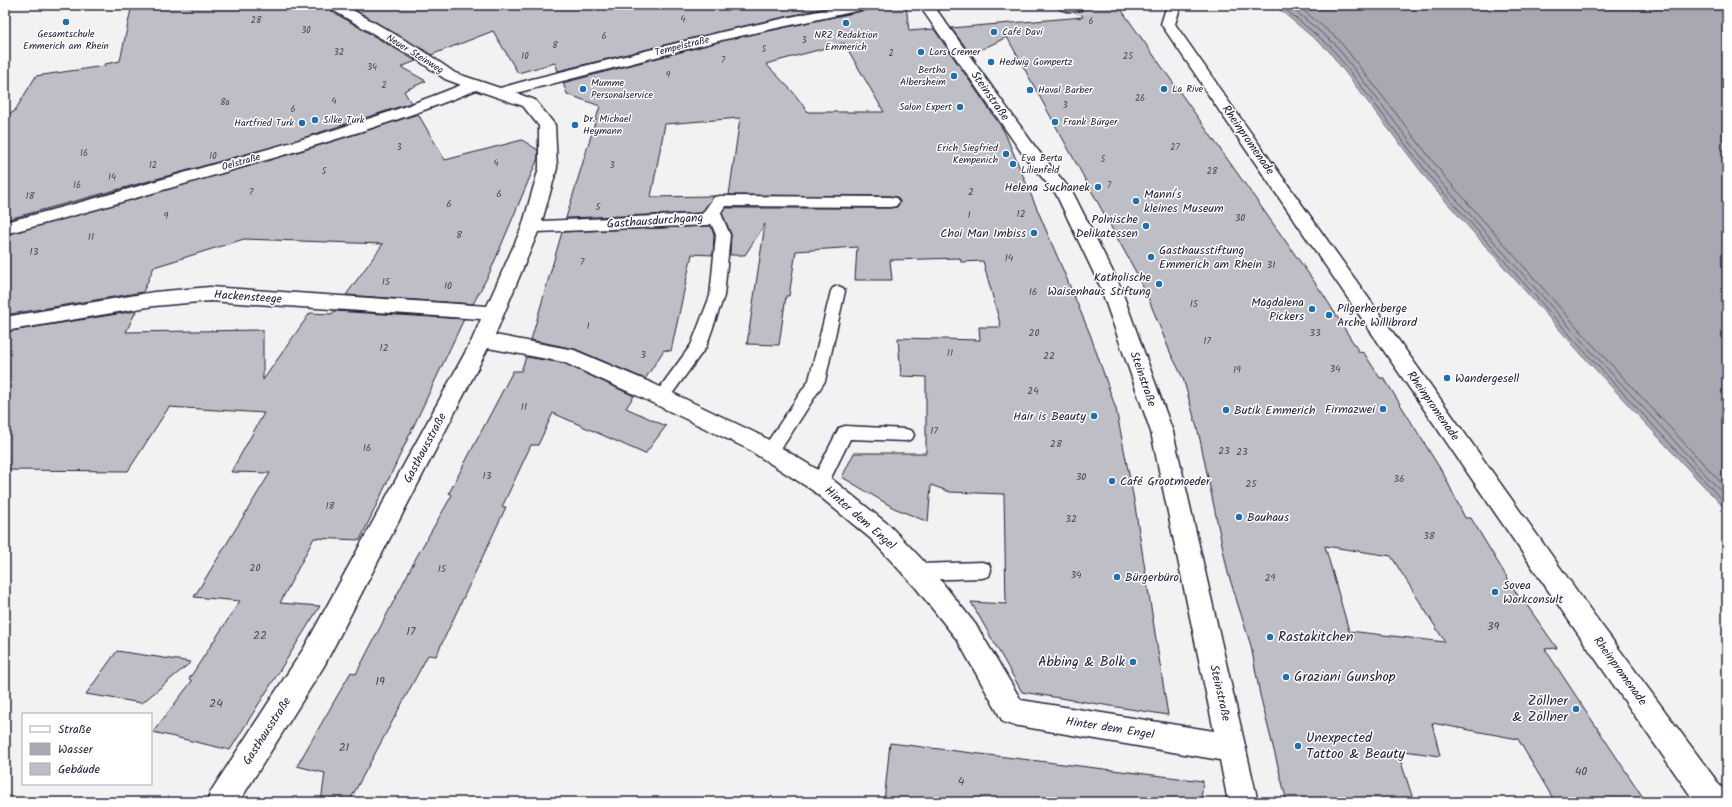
<svg xmlns="http://www.w3.org/2000/svg" width="1732" height="807" font-family="Kalam,sans-serif">
  <rect width="100%" height="100%" fill="#f2f2f3"/>
  <filter id="ink" filterUnits="userSpaceOnUse"><feTurbulence type="fractalNoise" baseFrequency=".025" numOctaves="2"/><feDisplacementMap in="SourceGraphic" scale="8" xChannelSelector="R" yChannelSelector="G"/><feConvolveMatrix kernelMatrix="1 2 1 2 8 2 1 2 1" color-interpolation-filters="sRGB"/></filter>
  <g filter="url(#ink)">
    <!-- water -->
    <path fill="#a8a8b2" stroke="#727282" d="M1274 5H1727V511L1582 355 1433 187 1328 50Z"/>
    <g fill="none" stroke-linecap="round" stroke-linejoin="round">
      <!-- shore -->
      <g stroke="#58586b" stroke-width="1">
        <path d="M1280 5 1331 47 1436 184 1585 352 1727 505"/>
        <path d="M1288 5 1335 44 1440 181 1589 349 1727 498"/>
        <path d="M1297 5 1339 40 1445 177 1593 345 1727 489"/>
      </g>
    </g>
    <!-- building -->
    <g fill="#bebec6" stroke="#22223b" fill-rule="evenodd">
      <path d="M132 5H326L328 9 416 61 401 67 426 81 404 91 411 103 377 114 293 141 149 181 5 220V113L14 112 36 76 104 66 105 64 120 61Z"/>
      <path d="M347 5H839L726 30 558 71 555 63 518 73 493 31 431 55Z"/>
      <path d="M874 5H906L909 31 934 29 1004 131 1077 303 1090 334 1116 409 1134 500 1168 715 1022 692 971 602 1006 604 1004 494 950 492 931 485 928 522 894 508 842 477 854 453H926V377L901 376 898 338 980 340 979 327H1001L983 261 961 262 960 258 890 260 892 280H855L857 247 796 251 789 296H786L779 345 747 344 765 224 745 255H730L731 234 722 213 726 208H890L897 207 900 202 897 197 890 196 729 195 740 118 665 124 651 197 714 196 701 213 566 218 600 106 567 94 563 83 726 40 871 9ZM844 43 884 112H808L793 92 766 64Z"/>
      <path d="M1084 5H1118L1323 294 1359 352 1364 353 1380 378H1384L1444 475 1465 518H1471L1523 604H1526L1557 648 1545 649 1646 802H1555L1518 739 1432 723 1440 756 1397 750 1414 802H1287L1260 695 1251 646 1228 573 1199 435 1183 378 1170 352 1149 300 1137 274 1007 37 972 54 976 61 951 28 1083 17 1080 12 1084 8ZM1325 546 1391 556 1445 642 1349 631Z"/>
      <path d="M418 114 445 160 522 140 538 150V158L490 272 473 304 346 295 383 244 244 239 154 267 143 292 5 315V235L246 167 334 141Z"/>
      <path d="M708 226H711L714 235 713 255 692 254 671 351 664 350 645 379 575 349 531 340 562 232Z"/>
      <path d="M136 311 126 332 263 330V380L310 313 332 314 334 311 464 319 360 540 314 538 280 603 320 606 230 750 153 732 192 681 189 679 240 601 194 597 270 473 231 472 264 413 169 407 128 471 5 470V332Z"/>
      <path d="M526 357 563 363 634 396 626 408 666 426 645 454 553 413 538 445H531L502 507H506L436 656 428 655 349 802H321L325 773 297 766 351 672 356 674 417 556 452 495 449 493 513 371H521Z"/>
      <path d="M117 651 191 662 142 703 86 694Z"/>
      <path d="M890 743 1203 781 1201 802H884Z"/>
    </g>
    <g fill="none" stroke-linecap="round" stroke-linejoin="round">
      <!-- pedestrian-tunnel -->
      <path stroke="#c8c8ce" stroke-width="16" stroke-dasharray="16 8" stroke-linecap="butt" d="M1076 7 1096 5"/>
      <!-- service casing -->
      <g stroke="#22223b" stroke-width="3">
        <g id="service">
          <path d="M713 207 718 208 720 211 730 235 724 296 706 347 667 401 661 403 655 401 653 397 691 345 710 296 716 235 706 211 708 208Z"/>
          <path d="M838 286 843 288 845 291 825 381 776 457 770 458 764 457 762 452 764 447 809 380 831 291 833 288Z"/>
          <path d="M845 426 906 429 912 431 914 435 912 439 906 441 850 439 826 488 820 490 814 488 811 483 837 432 839 428Z"/>
          <path d="M982 562 989 564 991 570 989 576 982 578 918 580 911 578 909 572 911 566 918 564Z"/>
        </g>
      </g>
      <!-- pedestrian casing -->
      <g stroke="#22223b" stroke-width="3">
        <g id="pedestrian">
          <path d="M1056 5H1082L1083 7 1081 10C1072 12 1062 13 1056 5Z"/>
          <path d="M1167 5H1181L1175 24 1217 84 1214 87 1209 89 1204 87 1161 24Z"/>
        </g>
      </g>
      <!-- minor casing -->
      <g stroke="#22223b" stroke-width="3">
        <g id="minor">
          <path d="M327 5H344L422 50 455 73 500 88 532 79 726 31 846 5H873L871 8 866 9 726 39 516 93 535 100 555 125 557 168 542 221 702 214 714 197 720 196 890 197 896 198 899 202 896 206 890 207 725 206 714 223 708 225 538 232 495 335 574 350 654 384 762 436 828 476 889 525 934 572 976 625 1021 700 1214 731 1151 432 1100 286 1056 194 1024 156 919 5H933L1036 148 1073 193 1120 286 1173 432 1258 802H1228L1220 760 1013 725 1003 722 958 641 916 588 871 539 812 490 746 448 638 396 563 362 488 348 324 666 239 802H207L211 791 304 648 472 340 481 319 210 301 154 306 5 331V317L154 292 210 287 487 306 522 227 539 168V126L523 106 476 90C401 121 324 143 246 166 166 189 86 213 5 234V222C82 203 159 180 236 158 312 137 388 115 461 85L445 79 412 56 329 8Z"/>
          <path d="M1209 79 1214 81 1594 615 1724 791 1727 802H1695L1576 631 1201 84 1204 81Z"/>
        </g>
      </g>
      <!-- service -->
      <use href="#service" fill="#fff" fill-rule="evenodd"/>
      <!-- pedestrian -->
      <use href="#pedestrian" fill="#fff" fill-rule="evenodd"/>
      <!-- minor -->
      <use href="#minor" fill="#fff" fill-rule="evenodd"/>
    </g>
  </g>
  <!-- markers -->
  <g fill="#1f6fb2" stroke="#fff" stroke-width="1.5">
    <circle cx="66" cy="22" r="4"/>
    <circle cx="846" cy="23" r="4"/>
    <circle cx="994" cy="32" r="4"/>
    <circle cx="921" cy="52" r="4"/>
    <circle cx="991" cy="62" r="4"/>
    <circle cx="954" cy="76" r="4"/>
    <circle cx="583" cy="89" r="4"/>
    <circle cx="1164" cy="89" r="4"/>
    <circle cx="1030" cy="90" r="4"/>
    <circle cx="960" cy="107" r="4"/>
    <circle cx="315" cy="120" r="4"/>
    <circle cx="1055" cy="122" r="4"/>
    <circle cx="302" cy="123" r="4"/>
    <circle cx="575" cy="125" r="4"/>
    <circle cx="1006" cy="154" r="4"/>
    <circle cx="1013" cy="164" r="4"/>
    <circle cx="1098" cy="187" r="4"/>
    <circle cx="1136" cy="201" r="4"/>
    <circle cx="1146" cy="226" r="4"/>
    <circle cx="1034" cy="233" r="4"/>
    <circle cx="1151" cy="257" r="4"/>
    <circle cx="1159" cy="284" r="4"/>
    <circle cx="1312" cy="309" r="4"/>
    <circle cx="1329" cy="315" r="4"/>
    <circle cx="1447" cy="378" r="4"/>
    <circle cx="1383" cy="409" r="4"/>
    <circle cx="1226" cy="410" r="4"/>
    <circle cx="1094" cy="416" r="4"/>
    <circle cx="1112" cy="481" r="4"/>
    <circle cx="1239" cy="517" r="4"/>
    <circle cx="1117" cy="577" r="4"/>
    <circle cx="1495" cy="592" r="4"/>
    <circle cx="1270" cy="637" r="4"/>
    <circle cx="1133" cy="662" r="4"/>
    <circle cx="1286" cy="677" r="4"/>
    <circle cx="1576" cy="709" r="4"/>
    <circle cx="1298" cy="746" r="4"/>
  </g>
  <g text-anchor="middle" dominant-baseline="central" stroke-width="3" stroke-linejoin="round" paint-order="stroke">
    <!-- far-number labels -->
    <g font-size="9" fill="#49495e">
      <text x="683" y="19">4</text>
      <text x="256" y="20">28</text>
      <text x="1091" y="21">6</text>
      <text x="306" y="30">30</text>
      <text x="604" y="36">6</text>
      <text x="804" y="40">3</text>
      <text x="555" y="45">8</text>
      <text x="764" y="49">5</text>
      <text x="339" y="52">32</text>
      <text x="891" y="53">2</text>
      <text x="525" y="56">10</text>
      <text x="1128" y="56">25</text>
      <text x="723" y="60">7</text>
      <text x="372" y="67">34</text>
      <text x="668" y="75">9</text>
      <text x="384" y="85">2</text>
      <text x="1140" y="98">26</text>
      <text x="334" y="101">4</text>
      <text x="225" y="102">8a</text>
      <text x="1065" y="105">3</text>
      <text x="293" y="109">6</text>
      <text x="399" y="147">3</text>
      <text x="1175" y="147">27</text>
      <text x="84" y="153">16</text>
      <text x="213" y="156">10</text>
      <text x="1103" y="159">5</text>
      <text x="496" y="163">4</text>
      <text x="153" y="165">12</text>
      <text x="612" y="165">3</text>
      <text x="324" y="171">5</text>
      <text x="1212" y="171">28</text>
      <text x="112" y="177">14</text>
      <text x="77" y="185">16</text>
      <text x="1109" y="185">7</text>
    </g>
    <!-- far-poi labels -->
    <g font-size="10" fill="#22223b" stroke="#fff" text-anchor="start">
      <text x="1002" y="32">Café Davi</text>
      <text x="66" y="34" text-anchor="middle">Gesamtschule<tspan x="66" dy="12">Emmerich am Rhein</tspan></text>
      <text x="846" y="35" text-anchor="middle">NRZ Redaktion<tspan x="846" dy="12">Emmerich</tspan></text>
      <text x="929" y="52">Lars Cremer</text>
      <text x="999" y="62">Hedwig Gompertz</text>
      <text x="946" y="70" text-anchor="end">Bertha<tspan x="946" dy="12">Albersheim</tspan></text>
      <text x="591" y="83">Mumme<tspan x="591" dy="12">Personalservice</tspan></text>
      <text x="1172" y="89">La Rive</text>
      <text x="1038" y="90">Haval Barber</text>
      <text x="952" y="107" text-anchor="end">Salon Expert</text>
      <text x="583" y="119">Dr. Michael<tspan x="583" dy="12">Heymann</tspan></text>
      <text x="323" y="120">Silke Turk</text>
      <text x="1063" y="122">Frank Bürger</text>
      <text x="294" y="123" text-anchor="end">Hartfried Turk</text>
      <text x="998" y="148" text-anchor="end">Erich Siegfried<tspan x="998" dy="12">Kempenich</tspan></text>
      <text x="1021" y="158">Eva Berta<tspan x="1021" dy="12">Lilienfeld</tspan></text>
    </g>
    <!-- far-street labels -->
    <g font-size="10" fill="#22223b" stroke="#fff">
      <text transform="translate(682 46) rotate(-14)">Tempelstraße</text>
      <text transform="translate(415 54) rotate(32)">Neuer Steinweg</text>
      <text transform="translate(241 162) rotate(-16)">Oelstraße</text>
    </g>
    <!-- number labels -->
    <g font-size="10" fill="#49495e">
      <text x="251" y="192">7</text>
      <text x="971" y="192">2</text>
      <text x="499" y="194">6</text>
      <text x="30" y="196">18</text>
      <text x="449" y="204">6</text>
      <text x="598" y="207">5</text>
      <text x="1021" y="214">12</text>
      <text x="969" y="215">1</text>
      <text x="166" y="216">9</text>
      <text x="1240" y="218">30</text>
      <text x="459" y="235">8</text>
      <text x="91" y="237">11</text>
      <text x="34" y="252">13</text>
      <text x="1009" y="258">14</text>
      <text x="582" y="262">7</text>
      <text x="1271" y="265">31</text>
      <text x="386" y="282">15</text>
      <text x="448" y="286">10</text>
      <text x="1033" y="292">16</text>
      <text x="1194" y="304">15</text>
      <text x="588" y="326">1</text>
      <text x="1034" y="333">20</text>
      <text x="1315" y="333">33</text>
      <text x="1207" y="341">17</text>
      <text x="384" y="348">12</text>
      <text x="950" y="353">11</text>
      <text x="643" y="355">3</text>
      <text x="1049" y="356">22</text>
      <text x="1335" y="369">34</text>
      <text x="1237" y="370">19</text>
      <text x="1033" y="391">24</text>
      <text x="524" y="407">11</text>
      <text x="934" y="431">17</text>
      <text x="1056" y="444">28</text>
      <text x="367" y="448">16</text>
      <text x="1224" y="451">23</text>
      <text x="1242" y="452">23</text>
      <text x="487" y="476">13</text>
      <text x="1081" y="477">30</text>
      <text x="1399" y="479">36</text>
      <text x="1251" y="484">25</text>
      <text x="330" y="506">18</text>
      <text x="1071" y="519">32</text>
      <text x="1429" y="536">38</text>
      <text x="255" y="568">20</text>
      <text x="442" y="569">15</text>
      <text x="1076" y="575">34</text>
      <text x="1270" y="578">29</text>
    </g>
    <!-- street labels -->
    <g font-size="12" fill="#22223b" stroke="#fff">
      <text transform="translate(990 96) rotate(55)">Steinstraße</text>
      <text transform="translate(1248 140) rotate(55)">Rheinpromenade</text>
      <text transform="translate(655 221) rotate(-4)">Gasthausdurchgang</text>
      <text transform="translate(248 297) rotate(4)">Hackensteege</text>
      <text transform="translate(1143 379) rotate(71)">Steinstraße</text>
      <text transform="translate(1433 406) rotate(55)">Rheinpromenade</text>
      <text transform="translate(425 448) rotate(-62)">Gasthausstraße</text>
      <text transform="translate(860 518) rotate(41)">Hinter dem Engel</text>
      <text transform="translate(1620 671) rotate(54)">Rheinpromenade</text>
      <text transform="translate(1220 693) rotate(77)">Steinstraße</text>
      <text transform="translate(1110 728) rotate(9)">Hinter dem Engel</text>
      <text transform="translate(267 731) rotate(-57)">Gasthausstraße</text>
    </g>
    <!-- poi labels -->
    <g font-size="12" fill="#22223b" stroke="#fff" text-anchor="start">
      <text x="1090" y="187" text-anchor="end">Helena Suchanek</text>
      <text x="1144" y="194">Manni's<tspan x="1144" dy="14">kleines Museum</tspan></text>
      <text x="1138" y="219" text-anchor="end">Polnische<tspan x="1138" dy="14">Delikatessen</tspan></text>
      <text x="1026" y="233" text-anchor="end">Choi Man Imbiss</text>
      <text x="1159" y="250">Gasthausstiftung<tspan x="1159" dy="14">Emmerich am Rhein</tspan></text>
      <text x="1151" y="277" text-anchor="end">Katholische<tspan x="1151" dy="14">Waisenhaus Stiftung</tspan></text>
      <text x="1304" y="302" text-anchor="end">Magdalena<tspan x="1304" dy="14">Pickers</tspan></text>
      <text x="1337" y="308">Pilgerherberge<tspan x="1337" dy="14">Arche Willibrord</tspan></text>
      <text x="1455" y="378">Wandergesell</text>
      <text x="1375" y="409" text-anchor="end">Firmazwei</text>
      <text x="1234" y="410">Butik Emmerich</text>
      <text x="1086" y="416" text-anchor="end">Hair is Beauty</text>
      <text x="1120" y="481">Café Grootmoeder</text>
      <text x="1247" y="517">Bauhaus</text>
      <text x="1125" y="577">Bürgerbüro</text>
      <text x="1503" y="585">Sovea<tspan x="1503" dy="14">Workconsult</tspan></text>
    </g>
    <!-- near-number labels -->
    <g font-size="12" fill="#49495e">
      <text x="1493" y="626">39</text>
      <text x="411" y="631">17</text>
      <text x="260" y="635">22</text>
      <text x="380" y="681">19</text>
      <text x="216" y="703">24</text>
      <text x="344" y="747">21</text>
      <text x="1581" y="771">40</text>
      <text x="961" y="781">4</text>
    </g>
    <!-- near-poi labels -->
    <g font-size="14" fill="#22223b" stroke="#fff" text-anchor="start">
      <text x="1278" y="637">Rastakitchen</text>
      <text x="1125" y="662" text-anchor="end">Abbing &amp; Bolk</text>
      <text x="1294" y="677">Graziani Gunshop</text>
      <text x="1568" y="701" text-anchor="end">Zöllner<tspan x="1568" dy="16">&amp; Zöllner</tspan></text>
      <text x="1306" y="738">Unexpected<tspan x="1306" dy="16">Tattoo &amp; Beauty</tspan></text>
    </g>
  </g>
  <!-- margin -->
  <rect width="1732" height="807" fill="none" stroke="#fff" stroke-width="20"/>
  <rect x="10" y="10" width="1712" height="787" fill="none" stroke="#22223b" stroke-width="1.5" filter="url(#ink)"/>
  <!-- legend -->
  <rect x="22" y="713" width="130" height="72" fill="#ffffff" stroke="#a7a7b1"/>
  <rect x="30" y="726" width="20" height="6" fill="#ffffff" stroke="#a7a7b1"/>
  <text x="58" y="733" font-size="12" fill="#22223b">Straße</text>
  <rect x="30" y="743" width="20" height="12" fill="#a8a8b2" stroke="#a7a7b1"/>
  <text x="58" y="753" font-size="12" fill="#22223b">Wasser</text>
  <rect x="30" y="763" width="20" height="12" fill="#bebec6" stroke="#a7a7b1"/>
  <text x="58" y="773" font-size="12" fill="#22223b">Gebäude</text>
</svg>
